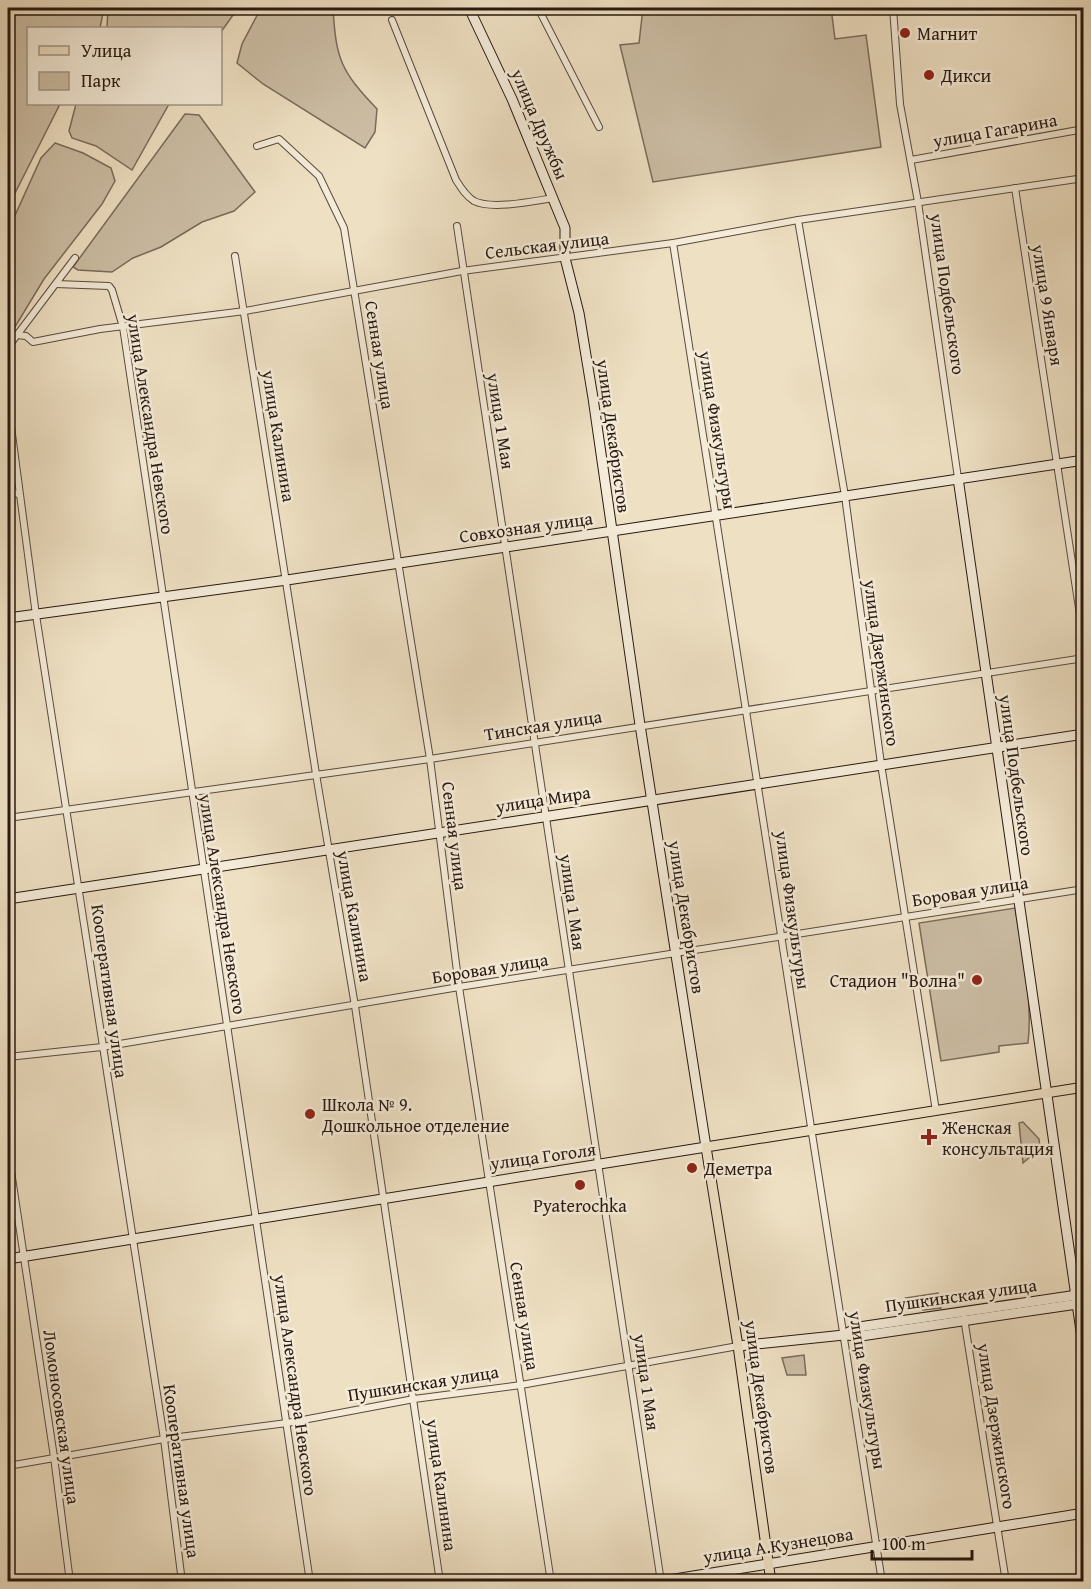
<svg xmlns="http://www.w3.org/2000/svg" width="1091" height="1589" font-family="'Gentium Book Plus',serif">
  <rect width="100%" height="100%" fill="#eee0c3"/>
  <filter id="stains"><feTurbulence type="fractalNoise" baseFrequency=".00333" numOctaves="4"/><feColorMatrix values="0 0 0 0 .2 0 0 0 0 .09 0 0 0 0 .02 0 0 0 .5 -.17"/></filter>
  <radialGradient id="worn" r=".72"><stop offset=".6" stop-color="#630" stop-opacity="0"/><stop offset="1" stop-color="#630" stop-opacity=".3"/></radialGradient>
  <!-- green -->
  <g fill="#ccbea5" stroke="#7a6b5b" stroke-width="1.5">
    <path d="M8 8H104L100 28H28V104H60L8 207Z"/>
    <path d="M108 8H238L221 32 220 28H107Z"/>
    <path d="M261 8H333C336 60 341 71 377 109L375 132 365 148 263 84 237 63 242 44Z"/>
    <path d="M643 8H831L835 39 866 35 881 147 653 182 620 45 639 43Z"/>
    <path d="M76 104H169L132 170 96 146 72 138 69 131Z"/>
    <path d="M185 114 199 115 255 192 234 211 202 222 161 247 133 258 112 272 78 270 73 267Z"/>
    <path d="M55 143 83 153 111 168 115 181 102 204 44 279 15 327 8 326V231L41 158Z"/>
    <path d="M1015 908C1022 951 1033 1000 1028 1043L999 1046V1052L941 1061 919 923Z"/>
    <path d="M1023 1122 1039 1139 1040 1148 1023 1163 1019 1123Z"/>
    <path d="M938 1293 941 1308 923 1310 906 1298Z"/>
    <path d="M804 1355 806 1375H787L782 1358Z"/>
  </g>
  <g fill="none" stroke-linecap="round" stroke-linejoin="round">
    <!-- street casing -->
    <g stroke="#5a4a3e" stroke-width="8">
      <g id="street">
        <path d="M538 8 599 127"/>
        <path d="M893 8 900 104 918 202 958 478"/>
        <path d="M392 20 456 180C461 188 466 196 474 201 492 210 534 201 554 198"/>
        <path d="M257 146 279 139 319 176 344 228 430 759 459 987 551 1582"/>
        <path d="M911 160 1084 129"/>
        <path d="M1015 188 1084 641"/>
        <path d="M798 220 845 496 881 764 936 1111"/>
        <path d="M457 226 661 1582"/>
        <path d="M673 243C744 689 809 1136 882 1582"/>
        <path d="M235 256 316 774 355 1006 440 1582"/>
        <path d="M56 284 109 286 112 290 123 327 310 1582"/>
        <path d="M17 335 26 336 33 342 100 329 245 311 462 271 673 243 798 220 1084 178"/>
        <path d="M8 347 75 258"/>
        <path d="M8 404 36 615 164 1439 182 1582"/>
        <path d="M8 490 18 494"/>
        <path d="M8 818 430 759 1084 658"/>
        <path d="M8 1057 102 1047 459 987 1084 889"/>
        <path d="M8 1151 54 1457 70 1582"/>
        <path d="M964 1318 1006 1582"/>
        <path d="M8 1466 164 1439 287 1423 414 1399 521 1385 738 1346"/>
      </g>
    </g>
    <!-- secondary casing -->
    <g stroke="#281811" stroke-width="11">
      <g id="secondary">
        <path d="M958 478 1084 1352"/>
        <path d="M8 618 287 580 1084 460"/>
        <path d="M8 899 1084 734"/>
        <path d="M8 1259 706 1147 640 725 593 398 579 313 565 258V228L512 99 469 8"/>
        <path d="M847 1333 859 1327 1084 1294"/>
        <path d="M738 1346 844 1335 861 1336 1084 1303"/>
        <path d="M656 1582 1084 1513"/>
      </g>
    </g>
    <!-- primary casing -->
    <g stroke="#281811" stroke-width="11">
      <path id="primary" d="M771 1582 738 1346 706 1147 1084 1087"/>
    </g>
    <!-- street -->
    <use href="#street" stroke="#f4ebd8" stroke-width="6"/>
    <!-- secondary -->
    <use href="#secondary" stroke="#f4ebd8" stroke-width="9"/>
    <!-- primary -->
    <use href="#primary" stroke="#eee0c3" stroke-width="9"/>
  </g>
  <!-- markers -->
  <g fill="#8f2418" stroke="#f4ebd8" stroke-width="2">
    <circle cx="905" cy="33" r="6"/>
    <circle cx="929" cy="75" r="6"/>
    <circle cx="977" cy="980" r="6"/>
    <circle cx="310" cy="1114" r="6"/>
    <path d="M926 1128h6v6h6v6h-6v6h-6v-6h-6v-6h6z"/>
    <circle cx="692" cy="1168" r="6"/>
    <circle cx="580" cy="1185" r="6"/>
  </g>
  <g text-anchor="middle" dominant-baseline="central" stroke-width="5" stroke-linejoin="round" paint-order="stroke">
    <!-- poi labels -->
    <g font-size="18" fill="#281811" stroke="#f4ebd8" text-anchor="start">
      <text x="917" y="33">Магнит</text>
      <text x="941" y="75">Дикси</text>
      <text x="965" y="980" text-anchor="end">Стадион "Волна"</text>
      <text x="322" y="1104">Школа № 9.<tspan x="322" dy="21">Дошкольное отделение</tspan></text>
      <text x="942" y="1127">Женская<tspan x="942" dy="21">консультация</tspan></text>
      <text x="704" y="1168">Деметра</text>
      <text x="580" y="1205" text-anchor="middle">Pyaterochka</text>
    </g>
    <!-- street labels -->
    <g font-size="18" fill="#281811" stroke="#f4ebd8">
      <text transform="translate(540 124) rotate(67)">улица Дружбы</text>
      <text transform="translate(995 130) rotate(-10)">улица Гагарина</text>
      <text transform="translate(547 245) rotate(-7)">Сельская улица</text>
      <text transform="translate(948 294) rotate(82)">улица Подбельского</text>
      <text transform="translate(1048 305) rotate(81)">улица 9 Января</text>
      <text transform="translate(380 355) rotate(81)">Сенная улица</text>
      <text transform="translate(501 421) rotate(81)">улица 1 Мая</text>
      <text transform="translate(151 424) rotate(81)">улица Александра Невского</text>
      <text transform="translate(718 430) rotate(81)">улица Физкультуры</text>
      <text transform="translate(279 436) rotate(81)">улица Калинина</text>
      <text transform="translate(614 436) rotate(82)">улица Декабристов</text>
      <text transform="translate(526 527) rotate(-8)">Совхозная улица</text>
      <text transform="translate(882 663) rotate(82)">улица Дзержинского</text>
      <text transform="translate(543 725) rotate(-9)">Тинская улица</text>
      <text transform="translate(1017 775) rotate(82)">улица Подбельского</text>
      <text transform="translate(543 799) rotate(-9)">улица Мира</text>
      <text transform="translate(455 836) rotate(83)">Сенная улица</text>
      <text transform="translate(970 891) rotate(-9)">Боровая улица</text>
      <text transform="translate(573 902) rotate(82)">улица 1 Мая</text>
      <text transform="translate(223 904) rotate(81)">улица Александра Невского</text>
      <text transform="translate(793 910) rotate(82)">улица Физкультуры</text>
      <text transform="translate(355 916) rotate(80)">улица Калинина</text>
      <text transform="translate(687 917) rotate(81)">улица Декабристов</text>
      <text transform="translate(490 968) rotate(-9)">Боровая улица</text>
      <text transform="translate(110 991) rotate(82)">Кооперативная улица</text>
      <text transform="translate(543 1156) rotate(-8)">улица Гоголя</text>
      <text transform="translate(961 1295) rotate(-8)">Пушкинская улица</text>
      <text transform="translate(525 1316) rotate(81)">Сенная улица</text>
      <text transform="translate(647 1382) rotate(82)">улица 1 Мая</text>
      <text transform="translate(423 1383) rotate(-9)">Пушкинская улица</text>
      <text transform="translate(296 1385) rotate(82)">улица Александра Невского</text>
      <text transform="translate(868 1390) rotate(81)">улица Физкультуры</text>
      <text transform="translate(762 1397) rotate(82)">улица Декабристов</text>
      <text transform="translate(62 1417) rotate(82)">Ломоносовская улица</text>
      <text transform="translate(997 1426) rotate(81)">улица Дзержинского</text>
      <text transform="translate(182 1471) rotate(82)">Кооперативная улица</text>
      <text transform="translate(442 1485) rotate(82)">улица Калинина</text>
      <text transform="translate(778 1545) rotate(-9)">улица А.Кузнецова</text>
    </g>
  </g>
  <!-- margin -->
  <rect width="1091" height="1589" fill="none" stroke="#eee0c3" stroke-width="30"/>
  <rect x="9" y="9" width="1073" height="1571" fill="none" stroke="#281811" stroke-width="3"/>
  <rect x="15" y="15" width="1061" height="1559" fill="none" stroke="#281811" stroke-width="1.5"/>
  <!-- legend -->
  <rect x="27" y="27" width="195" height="78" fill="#f4ebd8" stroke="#a29788" stroke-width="1.5"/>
  <rect x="39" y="46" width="30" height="9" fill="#eee0c3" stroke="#a29788" stroke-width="1.5"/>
  <text x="81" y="57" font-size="18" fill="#281811">Улица</text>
  <rect x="39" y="72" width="30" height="18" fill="#ccbea5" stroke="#a29788" stroke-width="1.5"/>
  <text x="81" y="87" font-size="18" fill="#281811">Парк</text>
  <!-- scale -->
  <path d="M872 1550v9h100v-9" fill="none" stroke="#281811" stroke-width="3"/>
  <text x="881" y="1550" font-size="18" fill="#281811" stroke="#f4ebd8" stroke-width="4.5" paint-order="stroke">100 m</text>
  <rect width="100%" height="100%" filter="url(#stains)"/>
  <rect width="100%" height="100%" fill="url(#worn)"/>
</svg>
